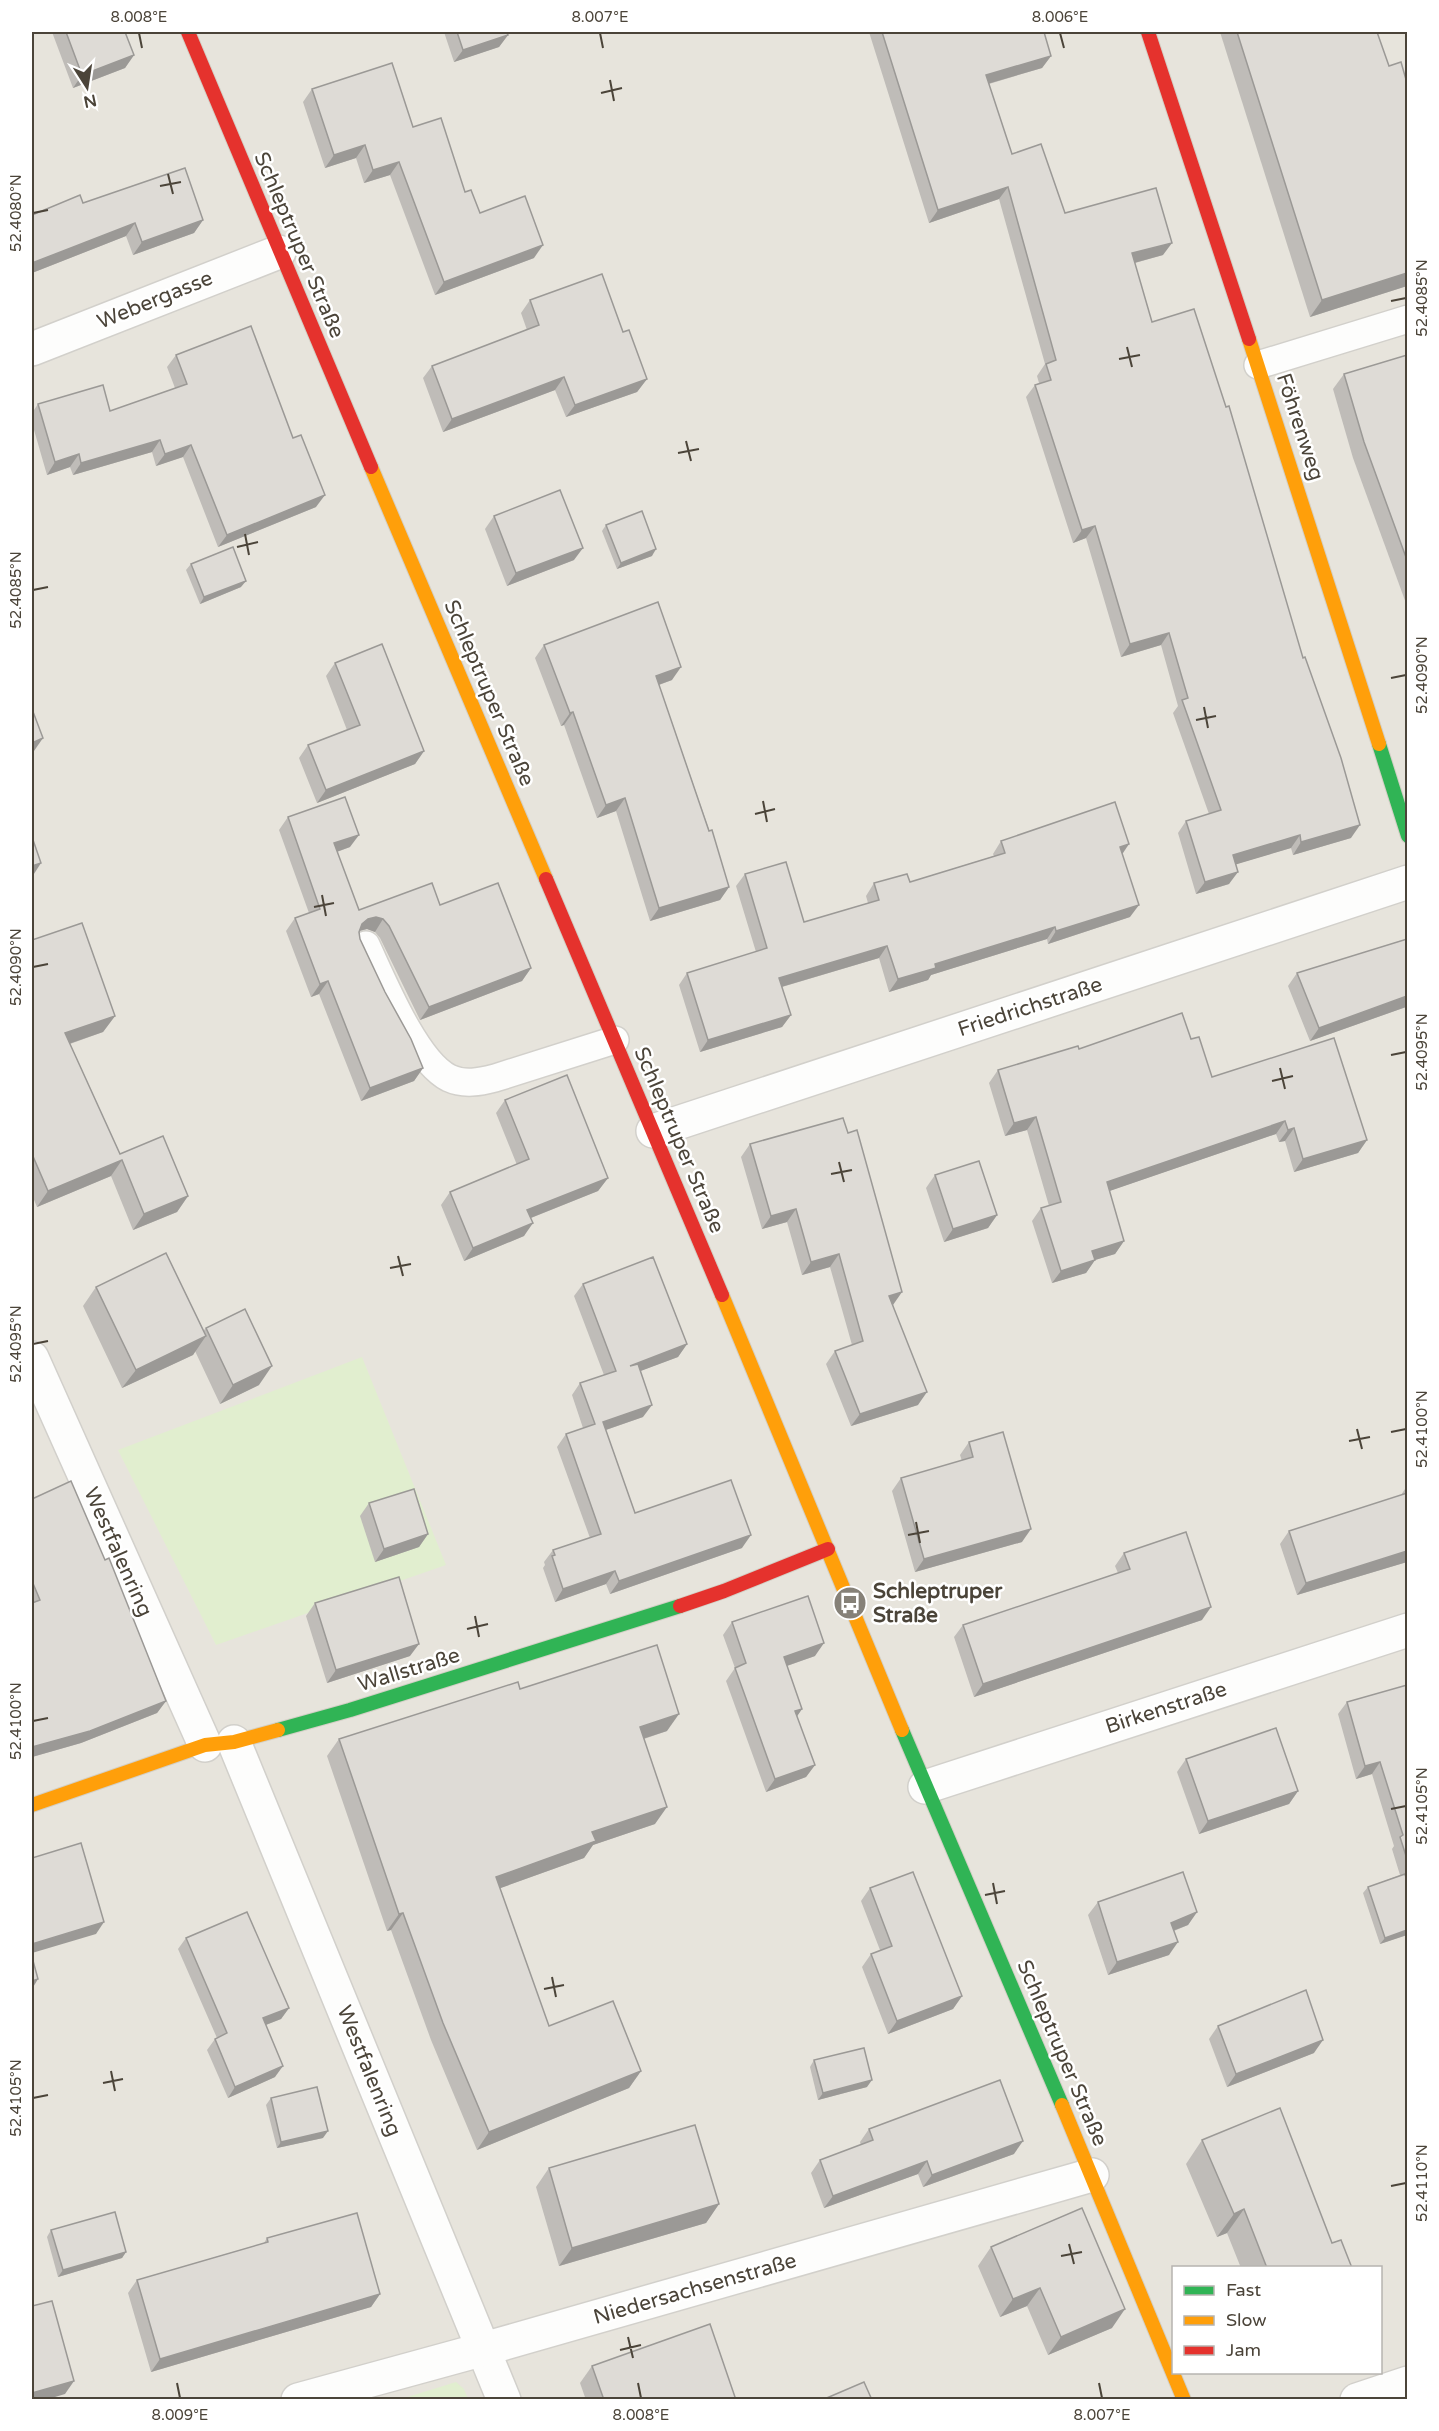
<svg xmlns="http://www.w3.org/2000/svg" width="1439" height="2431" font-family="'Varela Round',sans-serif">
  <rect width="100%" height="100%" fill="#f4f2ee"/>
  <!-- residential -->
  <path fill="#e7e4dc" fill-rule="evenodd" d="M32 32H1407V2399L32 2400ZM1174 2268H1380V2372H1174Z"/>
  <!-- green -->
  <g fill="#e1eecf">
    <path d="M362 1357 446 1565 216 1645 118 1450Z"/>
    <path d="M456 2382 464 2389 468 2399H401Z"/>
  </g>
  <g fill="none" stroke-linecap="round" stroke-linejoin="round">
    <!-- lane casing -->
    <g stroke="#d2d0cb" stroke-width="30">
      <g id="lane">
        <path d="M1258 365 1408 319"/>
        <path d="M366 945C382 979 415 1061 449 1078 464 1085 480 1082 495 1078L615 1040"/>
      </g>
    </g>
    <!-- street casing -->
    <g stroke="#d2d0cb" stroke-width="36">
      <g id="street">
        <path d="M32 349 279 252"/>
        <path d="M653 1131 1408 882"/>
        <path d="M32 1358 205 1745"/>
        <path d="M234 1742 504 2400"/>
        <path d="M925 1787 1408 1630"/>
        <path d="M298 2400 484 2349 1092 2175"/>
        <path d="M1357 2400 1408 2383"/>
      </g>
    </g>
    <!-- fast casing -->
    <g stroke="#d3cfc5" stroke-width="16">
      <g id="fast">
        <path d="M1379 744 1408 836"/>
        <path d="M278 1730 350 1710 680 1606"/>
        <path d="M902 1730 1062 2105"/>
      </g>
    </g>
    <!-- slow casing -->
    <g stroke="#d3cfc5" stroke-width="16">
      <g id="slow">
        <path d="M1249 339 1379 744"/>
        <path d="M371 467 546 879"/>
        <path d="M722 1295 902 1730"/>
        <path d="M32 1805 205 1745 234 1742 278 1730"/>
        <path d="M1062 2105 1184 2400"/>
      </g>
    </g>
    <!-- jam casing -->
    <g stroke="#d3cfc5" stroke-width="16">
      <g id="jam">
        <path d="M188 32 371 467"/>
        <path d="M1148 32 1249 339"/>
        <path d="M546 879 722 1295"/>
        <path d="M680 1606 724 1591 828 1549"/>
      </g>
    </g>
    <!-- lane -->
    <use href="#lane" stroke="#fdfdfc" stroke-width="27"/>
    <!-- street -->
    <use href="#street" stroke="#fdfdfc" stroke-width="33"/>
    <!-- fast -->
    <use href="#fast" stroke="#30b455" stroke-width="14"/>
    <!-- slow -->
    <use href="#slow" stroke="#ff9f0a" stroke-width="14"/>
    <!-- jam -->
    <use href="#jam" stroke="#e5322d" stroke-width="14"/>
  </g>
  <!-- wall -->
  <g fill="#bfbcb8">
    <path d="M52 32H125L134 55 125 68 73 88Z"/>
    <path d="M444 32H507L508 35 499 47 454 62Z"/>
    <path d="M869 32H1044L1051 56 1042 68 989 84 1012 154 1065 213 1163 255 1135 263 1152 322 1351 838 1293 855 1291 848 1236 864 1229 884 1196 894 1178 833 1186 821 1209 814 1173 713 1178 706 1161 645 1121 657 1086 538 1073 543 1026 397 1035 385 1039 383 1037 376 1045 364 999 199 929 223Z"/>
    <path d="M1220 32H1377L1407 286 1310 317Z"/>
    <path d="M312 89 413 127 465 192 480 213 534 258 435 295 390 175 364 183 356 158 325 168 303 102Z"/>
    <path d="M83 203 203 220 194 233 133 255 126 236 32 273V215Z"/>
    <path d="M530 300 623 332 647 379 637 392 566 417 555 390 443 432 423 378 432 366 527 330 521 313Z"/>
    <path d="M176 355 316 507 218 547 183 457 156 466 152 452 73 475 70 467 47 475 32 423V413L38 404 110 411 175 388 167 367Z"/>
    <path d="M1407 355V606L1353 458 1333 389 1344 374Z"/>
    <path d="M494 516 574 560 507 586 485 529Z"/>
    <path d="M606 525 652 556 617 569 602 531Z"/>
    <path d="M191 564 241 587 200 604 186 570Z"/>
    <path d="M544 645 672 680 659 685 729 887 720 900 650 921 616 811 597 818 564 725 561 726 535 658Z"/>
    <path d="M335 663 424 751 415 764 317 803 299 758 308 745 347 730 326 676Z"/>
    <path d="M288 817 350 847 337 852 359 910 440 905 531 968 522 981 420 1020 380 938 375 932 367 929 359 931 360 939 385 992 423 1068 414 1081 361 1101 319 994 311 997 286 931 295 918 309 913 279 830Z"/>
    <path d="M1001 841 1122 854 1130 917 1048 944 1047 939 931 975 928 980 889 992 879 958 782 987 791 1015 782 1027 700 1052 679 985 687 973 756 952 736 886 745 874 804 922 868 903 866 896 874 883 910 882 994 856 993 854Z"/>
    <path d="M1407 939V1012L1406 1007 1310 1041 1288 986 1297 973Z"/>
    <path d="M32 940 115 1016 103 1032 70 1044 120 1154 188 1196 177 1212 133 1230 111 1176 37 1207 32 1195Z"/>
    <path d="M1191 1039 1212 1077 1367 1140 1358 1153 1294 1172 1285 1141 1279 1142 1276 1134 1109 1191 1124 1241 1115 1254 1095 1260 1086 1273 1052 1283 1032 1221 1041 1208 1049 1206 1027 1130 1005 1136 989 1083 998 1070 1079 1049Z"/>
    <path d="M505 1100 608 1178 598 1191 531 1218 524 1236 464 1261 441 1205 450 1192 517 1165 496 1113Z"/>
    <path d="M750 1144 893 1305 918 1405 851 1426 826 1364 835 1351 852 1345 830 1267 802 1275 787 1222 762 1229 741 1157Z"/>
    <path d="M935 1175 997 1215 988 1228 944 1242 926 1188Z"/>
    <path d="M583 1284 687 1344 678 1357 640 1371 643 1417 606 1430 635 1513 742 1548 610 1594 606 1584 555 1602 543 1568 545 1565 544 1562 553 1550 590 1538 557 1447 566 1434 583 1428 572 1395 580 1383 604 1375 574 1296Z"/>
    <path d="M96 1287 203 1331 206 1328 259 1385 220 1404 195 1351 193 1355 122 1388 83 1306Z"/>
    <path d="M969 1442 1022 1542 915 1572 892 1491 901 1478 962 1461 960 1455Z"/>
    <path d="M1407 1486V1562L1297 1595 1280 1544 1289 1531 1401 1495Z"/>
    <path d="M32 1499 166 1701 157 1713 81 1743 32 1757Z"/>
    <path d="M369 1503 428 1534 419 1547 375 1562 360 1516Z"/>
    <path d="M1124 1553 1202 1620 974 1697 954 1637 963 1625 1118 1573 1115 1566Z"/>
    <path d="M315 1603 410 1656 327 1683 306 1616Z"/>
    <path d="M732 1622 815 1656 787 1666 802 1709 797 1716 815 1765 806 1777 766 1792 726 1681 735 1668 723 1635Z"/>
    <path d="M1407 1685V1935L1380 1944 1363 1893 1368 1887 1400 1875 1392 1849 1394 1846 1372 1774 1356 1779 1338 1714 1347 1702Z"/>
    <path d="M520 1689 667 1731 644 1739 655 1824 593 1845 584 1858 500 1888 549 2026 641 2071 629 2088 477 2150 431 2040 391 1930 387 1931 327 1756 339 1739Z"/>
    <path d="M1186 1759 1298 1791 1289 1804 1199 1834 1177 1772Z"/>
    <path d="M870 1888 962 1996 953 2009 888 2034 862 1967 871 1954 880 1950 861 1901Z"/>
    <path d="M1098 1902 1197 1912 1188 1925 1174 1931 1169 1955 1108 1975 1088 1915Z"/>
    <path d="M186 1938 289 2008 281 2019 266 2025 275 2077 228 2098 207 2050 215 2039 217 2038 178 1949Z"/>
    <path d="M1218 2026 1314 2053 1227 2087 1209 2039Z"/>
    <path d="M814 2060 867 2087 818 2100 810 2067Z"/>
    <path d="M271 2098 323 2138 277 2148 266 2105Z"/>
    <path d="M869 2129 1014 2154 923 2187 918 2174 824 2208 811 2173 820 2160 861 2145 860 2142Z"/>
    <path d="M1202 2140 1352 2268H1241L1227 2233 1217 2237 1186 2164Z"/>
    <path d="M549 2168 719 2204 706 2223 559 2266 536 2187Z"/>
    <path d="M51 2230 126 2252 122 2258 58 2277 47 2237Z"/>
    <path d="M267 2238 380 2294 371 2307 151 2372 128 2293 137 2280 264 2243Z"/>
    <path d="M991 2247 1112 2328 1048 2355 1027 2306 1000 2317 978 2266Z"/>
    <path d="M592 2366 736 2400H586L580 2383Z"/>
  </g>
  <!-- shaded-wall -->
  <g fill="#9b9996">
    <path d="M508 35 499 47 454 62 463 50Z"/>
    <path d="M134 55 125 68 73 88 82 75Z"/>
    <path d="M1051 56 1042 68 977 87 986 75Z"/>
    <path d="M365 145 356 158 325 168 334 155Z"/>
    <path d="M399 162 390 175 364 183 373 170Z"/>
    <path d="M1008 187 999 199 929 223 938 210Z"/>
    <path d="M203 220 194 233 133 255 142 242Z"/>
    <path d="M135 223 126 236 32 273V263Z"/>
    <path d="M1172 243 1163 255 1123 266 1132 253Z"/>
    <path d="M543 245 534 258 435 295 444 282Z"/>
    <path d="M1407 273V286L1310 317 1322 300Z"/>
    <path d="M564 377 555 390 443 432 452 419Z"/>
    <path d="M647 379 637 392 566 417 575 405Z"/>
    <path d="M160 440 152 452 73 475 81 463Z"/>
    <path d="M191 445 183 457 156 466 165 454Z"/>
    <path d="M79 454 70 467 47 475 55 462Z"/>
    <path d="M325 495 316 507 218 547 227 535Z"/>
    <path d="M1095 526 1086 538 1073 543 1082 530Z"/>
    <path d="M583 548 574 560 507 586 516 573Z"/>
    <path d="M656 549 652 556 617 569 621 563Z"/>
    <path d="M246 581 241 587 200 604 204 597Z"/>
    <path d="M1169 633 1161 645 1121 657 1130 644Z"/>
    <path d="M681 667 672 680 647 689 656 676Z"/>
    <path d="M573 712 564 725 561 726 570 713Z"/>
    <path d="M43 738 34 751 32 752V743Z"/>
    <path d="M424 751 415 764 317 803 326 790Z"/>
    <path d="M625 798 616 811 597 818 606 805Z"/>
    <path d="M1360 825 1351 838 1293 855 1301 842Z"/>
    <path d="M359 835 350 847 325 856 334 843Z"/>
    <path d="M1300 835 1291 848 1224 868 1233 855Z"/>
    <path d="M1129 844 1121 856 1120 847Z"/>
    <path d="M41 863 32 877V866Z"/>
    <path d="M1238 872 1229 884 1196 894 1205 882Z"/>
    <path d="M729 887 720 900 650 921 659 908Z"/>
    <path d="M1139 905 1130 917 1048 944 1056 931Z"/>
    <path d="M376 917 383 919 375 932 367 929 359 931 362 924 368 919Z"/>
    <path d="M1055 927 1047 939 931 975 928 980 889 992 898 979 935 964Z"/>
    <path d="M887 946 879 958 771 990 779 978Z"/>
    <path d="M531 968 522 981 420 1020 429 1007Z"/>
    <path d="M328 981 319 994 311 997 320 984Z"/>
    <path d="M1407 996V1004L1406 1007 1310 1041 1319 1028Z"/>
    <path d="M791 1015 782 1027 700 1052 708 1040Z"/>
    <path d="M115 1016 103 1032 54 1049 65 1033Z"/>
    <path d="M423 1068 414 1081 361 1101 370 1088Z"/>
    <path d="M1036 1117 1027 1130 1005 1136 1014 1123Z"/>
    <path d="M1285 1121 1276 1134 1098 1195 1107 1182Z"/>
    <path d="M1294 1128 1285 1141 1279 1142 1288 1130Z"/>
    <path d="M1367 1140 1358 1153 1294 1172 1303 1159Z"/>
    <path d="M122 1160 111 1176 37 1207 48 1191Z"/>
    <path d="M608 1178 598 1191 518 1223 527 1210Z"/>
    <path d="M188 1196 177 1212 133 1230 144 1214Z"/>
    <path d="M796 1209 787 1222 762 1229 771 1216Z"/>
    <path d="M997 1215 988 1228 944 1242 953 1229Z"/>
    <path d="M533 1223 524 1236 464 1261 473 1248Z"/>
    <path d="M1124 1241 1115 1254 1095 1260 1086 1273 1052 1283 1061 1271 1092 1251Z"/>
    <path d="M839 1254 830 1267 802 1275 811 1262Z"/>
    <path d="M902 1292 893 1305 879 1309 889 1296Z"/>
    <path d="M206 1336 193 1355 122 1388 136 1370Z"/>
    <path d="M687 1344 678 1357 622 1378 630 1366Z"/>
    <path d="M272 1366 259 1385 220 1404 233 1385Z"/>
    <path d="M927 1392 918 1405 851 1426 860 1414Z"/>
    <path d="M652 1405 643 1417 594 1434 603 1422Z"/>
    <path d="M1031 1529 1022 1542 915 1572 924 1559Z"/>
    <path d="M428 1534 419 1547 375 1562 384 1549Z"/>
    <path d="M751 1535 742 1548 610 1594 619 1581Z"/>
    <path d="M1407 1551V1562L1297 1595 1306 1583Z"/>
    <path d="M615 1571 606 1584 555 1602 563 1589Z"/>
    <path d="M1211 1607 1202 1620 974 1697 983 1684Z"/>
    <path d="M824 1643 815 1656 775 1670 784 1657Z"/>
    <path d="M419 1644 410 1656 327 1683 336 1670Z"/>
    <path d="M166 1701 157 1713 81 1743 32 1757V1747Z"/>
    <path d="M802 1709 793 1722 795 1711Z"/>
    <path d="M679 1714 667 1731 627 1744 640 1727Z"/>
    <path d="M1380 1762 1372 1774 1356 1779 1365 1766Z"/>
    <path d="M815 1765 806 1777 766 1792 775 1779Z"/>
    <path d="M1298 1791 1289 1804 1199 1834 1208 1821Z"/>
    <path d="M667 1807 655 1824 593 1845 584 1858 484 1894 496 1877 592 1832Z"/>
    <path d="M1197 1912 1188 1925 1162 1935 1171 1923Z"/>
    <path d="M403 1913 391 1930 387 1931 399 1914Z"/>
    <path d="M104 1922 96 1934 32 1953V1944Z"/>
    <path d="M1407 1930V1935L1380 1944 1385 1938Z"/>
    <path d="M1178 1942 1169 1955 1108 1975 1117 1962Z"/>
    <path d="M38 1979 32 1989V1981Z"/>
    <path d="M962 1996 953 2009 888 2034 897 2021Z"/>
    <path d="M289 2008 281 2019 255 2029 263 2018Z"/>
    <path d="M1323 2040 1314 2053 1227 2087 1236 2074Z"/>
    <path d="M283 2066 275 2077 228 2098 235 2087Z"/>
    <path d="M641 2071 629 2088 477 2150 489 2132Z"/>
    <path d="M872 2080 867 2087 818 2100 823 2093Z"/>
    <path d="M328 2131 323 2138 277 2148 281 2142Z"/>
    <path d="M1023 2141 1014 2154 923 2187 932 2175Z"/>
    <path d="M927 2161 918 2174 824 2208 833 2196Z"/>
    <path d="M719 2204 706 2223 559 2266 572 2248Z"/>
    <path d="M1244 2209 1227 2233 1217 2237 1234 2214Z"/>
    <path d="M126 2252 122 2258 58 2277 63 2270Z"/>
    <path d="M1040 2288 1027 2306 1000 2317 1013 2299Z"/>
    <path d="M380 2294 371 2307 151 2372 160 2359Z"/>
    <path d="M1125 2309 1112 2328 1048 2355 1061 2337Z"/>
    <path d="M74 2381 65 2394 45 2400H32V2393Z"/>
  </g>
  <!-- building -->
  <g fill="#dedbd6" stroke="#9b9996" stroke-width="1.5">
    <path d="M66 32H125L134 55 82 75Z"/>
    <path d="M457 32H507L508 35 463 50Z"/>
    <path d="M882 32H1044L1051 56 986 75 1012 154 1041 144 1065 213 1156 188 1172 243 1132 253 1152 322 1194 309 1226 407 1229 406 1303 658 1305 657 1341 758 1360 825 1301 842 1300 835 1233 855 1238 872 1205 882 1186 821 1221 810 1182 700 1188 698 1169 633 1130 644 1095 526 1082 530 1035 385 1051 380 1046 364 1056 360 1008 187 938 210Z"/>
    <path d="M1237 32H1377L1389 66 1401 62 1407 83V273L1322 300Z"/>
    <path d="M392 63 413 127 441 118 465 192 471 190 480 213 525 196 543 245 444 282 399 162 373 170 365 145 334 155 312 89Z"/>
    <path d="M185 168 203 220 142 242 135 223 32 263V215L80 195 83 203Z"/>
    <path d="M602 274 623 332 629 330 647 379 575 405 564 377 452 419 432 366 539 325 530 300Z"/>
    <path d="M251 326 293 438 301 435 325 495 227 535 191 445 165 454 160 440 81 463 79 454 55 462 38 404 103 385 110 411 187 384 176 355Z"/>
    <path d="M1407 355V560L1364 442 1344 374Z"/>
    <path d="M560 490 583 548 516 573 494 516Z"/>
    <path d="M642 511 656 549 621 563 606 525Z"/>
    <path d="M233 547 246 581 204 597 191 564Z"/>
    <path d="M658 602 681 667 656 676 709 831 712 830 729 887 659 908 625 798 606 805 573 712 570 713 544 645Z"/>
    <path d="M382 644 424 751 326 790 308 745 360 725 335 663Z"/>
    <path d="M32 709 43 738 32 743Z"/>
    <path d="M345 797 359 835 334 843 359 910 432 883 440 905 498 883 531 968 429 1007 389 926 383 919 376 917 368 919 362 924 359 932 360 939 385 992 411 1039 423 1068 370 1088 328 981 320 984 295 918 320 909 288 817Z"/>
    <path d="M1115 802 1129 844 1120 847 1139 905 1056 931 1055 927 935 964 936 968 898 979 887 946 779 978 791 1015 708 1040 687 973 767 948 745 874 786 862 804 922 879 900 874 883 907 874 910 882 1005 853 1001 841Z"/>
    <path d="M32 837 41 863 32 866Z"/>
    <path d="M82 923 115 1016 65 1033 120 1154 163 1136 188 1196 144 1214 122 1160 48 1191 32 1154V940Z"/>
    <path d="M1407 939V996L1319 1028 1297 973Z"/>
    <path d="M1182 1013 1191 1039 1199 1037 1212 1077 1334 1038 1367 1140 1303 1159 1294 1128 1288 1130 1285 1121 1107 1182 1124 1241 1092 1251 1095 1260 1061 1271 1041 1208 1061 1202 1036 1117 1014 1123 998 1070 1078 1046 1079 1049Z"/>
    <path d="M567 1075 608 1178 527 1210 533 1223 473 1248 450 1192 529 1159 505 1100Z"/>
    <path d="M843 1118 848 1133 857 1130 902 1292 889 1296 927 1392 860 1414 835 1351 863 1341 839 1254 811 1262 796 1209 771 1216 750 1144Z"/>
    <path d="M979 1161 997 1215 953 1229 935 1175Z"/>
    <path d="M166 1253 206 1336 136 1370 96 1287Z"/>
    <path d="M653 1257 687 1344 630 1366 638 1364 652 1405 603 1422 635 1513 731 1480 751 1535 619 1581 615 1571 563 1589 552 1556 555 1555 553 1550 601 1534 566 1434 595 1424 580 1383 616 1371 583 1284Z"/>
    <path d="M245 1309 272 1366 233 1385 206 1328Z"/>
    <path d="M1003 1432 1031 1529 924 1559 901 1478 973 1457 969 1442Z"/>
    <path d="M71 1481 105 1560 109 1558 166 1701 90 1731 32 1747V1603L40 1600 32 1581V1499Z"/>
    <path d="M414 1489 428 1534 384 1549 369 1503Z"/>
    <path d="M1407 1493V1551L1306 1583 1289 1531Z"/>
    <path d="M1186 1532 1211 1607 983 1684 963 1625 1130 1569 1124 1553Z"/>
    <path d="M399 1577 419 1644 336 1670 315 1603Z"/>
    <path d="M808 1596 824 1643 784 1657 802 1709 795 1711 815 1765 775 1779 735 1668 746 1663 732 1622Z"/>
    <path d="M657 1645 679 1714 640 1727 667 1807 592 1832 596 1841 496 1877 549 2026 613 2001 641 2071 489 2132 443 2023 403 1913 399 1914 339 1739 518 1682 520 1689Z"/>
    <path d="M1407 1685V1859L1400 1837 1403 1835 1380 1762 1365 1766 1347 1702Z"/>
    <path d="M1276 1728 1298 1791 1208 1821 1186 1759Z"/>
    <path d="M81 1843 104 1922 32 1944V1858Z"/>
    <path d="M913 1872 962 1996 897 2021 871 1954 892 1946 870 1888Z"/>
    <path d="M1183 1872 1197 1912 1171 1923 1178 1942 1117 1962 1098 1902Z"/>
    <path d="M1405 1874 1407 1881V1930L1385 1938 1368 1887Z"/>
    <path d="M247 1912 289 2008 263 2018 283 2066 235 2087 215 2039 227 2033 186 1938Z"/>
    <path d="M32 1957 38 1979 32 1981Z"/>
    <path d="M1306 1990 1323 2040 1236 2074 1218 2026Z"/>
    <path d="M864 2048 872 2080 823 2093 814 2060Z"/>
    <path d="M1000 2080 1023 2141 932 2175 927 2161 833 2196 820 2160 873 2140 869 2129Z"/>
    <path d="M317 2087 328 2131 281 2142 271 2098Z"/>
    <path d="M1280 2108 1332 2243 1341 2240 1352 2268H1267L1244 2209 1234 2214 1202 2140Z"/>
    <path d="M695 2125 719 2204 572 2248 549 2168Z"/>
    <path d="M1082 2208 1125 2309 1061 2337 1040 2288 1013 2299 991 2247Z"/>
    <path d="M115 2212 126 2252 63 2270 51 2230Z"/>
    <path d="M357 2213 380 2294 160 2359 137 2280 268 2242 267 2238Z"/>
    <path d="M52 2301 74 2381 32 2393V2306Z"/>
    <path d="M710 2324 736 2400H604L592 2366Z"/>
    <path d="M864 2382 872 2400H822Z"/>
  </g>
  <!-- ticks -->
  <path fill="none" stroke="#4b4439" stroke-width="2" d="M139 33 142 48M600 33 603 48M1060 33 1064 48M610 80 614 101M601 93 622 88M168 174 173 194M160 186 181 182M33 213 48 210M1391 301 1406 298M1127 347 1132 367M1119 359 1140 355M686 441 691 461M678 453 699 449M245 534 249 555M237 547 258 542M33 590 48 587M1391 678 1406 675M1204 707 1208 728M1196 720 1216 716M763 801 767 822M755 814 775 809M322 895 326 916M314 907 334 903M33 967 48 964M1391 1055 1406 1052M1280 1068 1285 1089M1272 1081 1293 1076M839 1162 844 1182M831 1174 852 1170M398 1256 403 1276M390 1268 411 1264M33 1344 48 1341M1357 1429 1362 1449M1391 1432 1406 1429M1349 1441 1370 1437M916 1522 920 1543M908 1535 929 1531M475 1616 479 1637M467 1629 488 1624M33 1721 48 1718M1391 1809 1406 1806M993 1883 997 1904M985 1895 1005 1891M552 1977 556 1997M544 1989 564 1985M111 2071 115 2091M103 2083 123 2079M33 2098 48 2095M1391 2186 1406 2183M1069 2244 1074 2264M1061 2256 1082 2252M628 2337 633 2358M620 2350 641 2345M177 2383 180 2398M638 2383 641 2398M1099 2383 1102 2398"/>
  <!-- icons -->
  <defs>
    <g id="bus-disc" transform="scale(1.725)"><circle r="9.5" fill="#868178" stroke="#fff"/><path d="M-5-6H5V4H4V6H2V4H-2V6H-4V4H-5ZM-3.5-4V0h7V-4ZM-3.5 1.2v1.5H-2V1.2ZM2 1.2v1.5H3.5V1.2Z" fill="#fff"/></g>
  </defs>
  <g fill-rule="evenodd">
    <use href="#bus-disc" x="850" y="1603"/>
  </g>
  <g text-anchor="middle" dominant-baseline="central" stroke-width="5" stroke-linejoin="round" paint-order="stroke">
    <!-- street labels -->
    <g font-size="21" fill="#4b4439" stroke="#fff">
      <text transform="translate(299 245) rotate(67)">Schleptruper Straße</text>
      <text transform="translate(155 300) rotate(-22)">Webergasse</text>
      <text transform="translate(1300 427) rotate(72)">Föhrenweg</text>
      <text transform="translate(489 693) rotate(67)">Schleptruper Straße</text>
      <text transform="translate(1030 1007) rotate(-18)">Friedrichstraße</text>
      <text transform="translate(679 1140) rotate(67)">Schleptruper Straße</text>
      <text transform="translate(118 1552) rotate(66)">Westfalenring</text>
      <text transform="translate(409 1670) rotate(-17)">Wallstraße</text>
      <text transform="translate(1166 1708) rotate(-18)">Birkenstraße</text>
      <text transform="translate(1062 2053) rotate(67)">Schleptruper Straße</text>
      <text transform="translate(369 2071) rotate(68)">Westfalenring</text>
      <text transform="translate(695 2289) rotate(-16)">Niedersachsenstraße</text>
    </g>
    <!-- poi labels -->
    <g font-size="21" font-weight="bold" fill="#4b4439" stroke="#fff" text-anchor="start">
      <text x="873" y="1591">Schleptruper<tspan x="873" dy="24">Straße</tspan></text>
    </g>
  </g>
  <!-- border -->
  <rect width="1439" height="2431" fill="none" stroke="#ffffff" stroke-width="66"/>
  <!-- legend -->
  <rect x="1172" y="2266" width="210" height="108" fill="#ffffff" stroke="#b7b4b0" stroke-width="1.5"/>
  <rect x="1184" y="2286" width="30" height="9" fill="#30b455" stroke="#b7b4b0" stroke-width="1.5"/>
  <text x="1226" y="2296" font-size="18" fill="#4b4439">Fast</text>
  <rect x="1184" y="2316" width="30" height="9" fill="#ff9f0a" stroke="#b7b4b0" stroke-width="1.5"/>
  <text x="1226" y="2326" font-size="18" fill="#4b4439">Slow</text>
  <rect x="1184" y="2346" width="30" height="9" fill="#e5322d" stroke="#b7b4b0" stroke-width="1.5"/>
  <text x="1226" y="2356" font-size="18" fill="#4b4439">Jam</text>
  <!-- north arrow -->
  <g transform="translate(87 87) rotate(168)" stroke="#ffffff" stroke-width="4.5" paint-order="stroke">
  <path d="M0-4.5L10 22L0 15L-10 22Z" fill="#4b4439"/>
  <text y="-9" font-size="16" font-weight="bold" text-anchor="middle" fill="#4b4439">N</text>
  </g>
  <rect x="33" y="33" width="1373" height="2365" fill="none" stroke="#4b4439" stroke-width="2"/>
  <g font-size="15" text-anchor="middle" fill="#4b4439">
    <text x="139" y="22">8.008°E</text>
    <text x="600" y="22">8.007°E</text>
    <text x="1060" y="22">8.006°E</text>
    <text transform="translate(16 213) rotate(-90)" y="5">52.4080°N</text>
    <text transform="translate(1422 298) rotate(-90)" y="5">52.4085°N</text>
    <text transform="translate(16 590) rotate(-90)" y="5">52.4085°N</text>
    <text transform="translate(1422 675) rotate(-90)" y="5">52.4090°N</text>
    <text transform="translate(16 967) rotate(-90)" y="5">52.4090°N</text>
    <text transform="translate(1422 1052) rotate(-90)" y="5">52.4095°N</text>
    <text transform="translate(16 1344) rotate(-90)" y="5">52.4095°N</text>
    <text transform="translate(1422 1429) rotate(-90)" y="5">52.4100°N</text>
    <text transform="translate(16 1721) rotate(-90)" y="5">52.4100°N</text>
    <text transform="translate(1422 1806) rotate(-90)" y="5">52.4105°N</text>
    <text transform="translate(16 2098) rotate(-90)" y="5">52.4105°N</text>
    <text transform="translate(1422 2183) rotate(-90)" y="5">52.4110°N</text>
    <text x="180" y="2420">8.009°E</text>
    <text x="641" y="2420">8.008°E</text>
    <text x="1102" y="2420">8.007°E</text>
  </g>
</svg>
